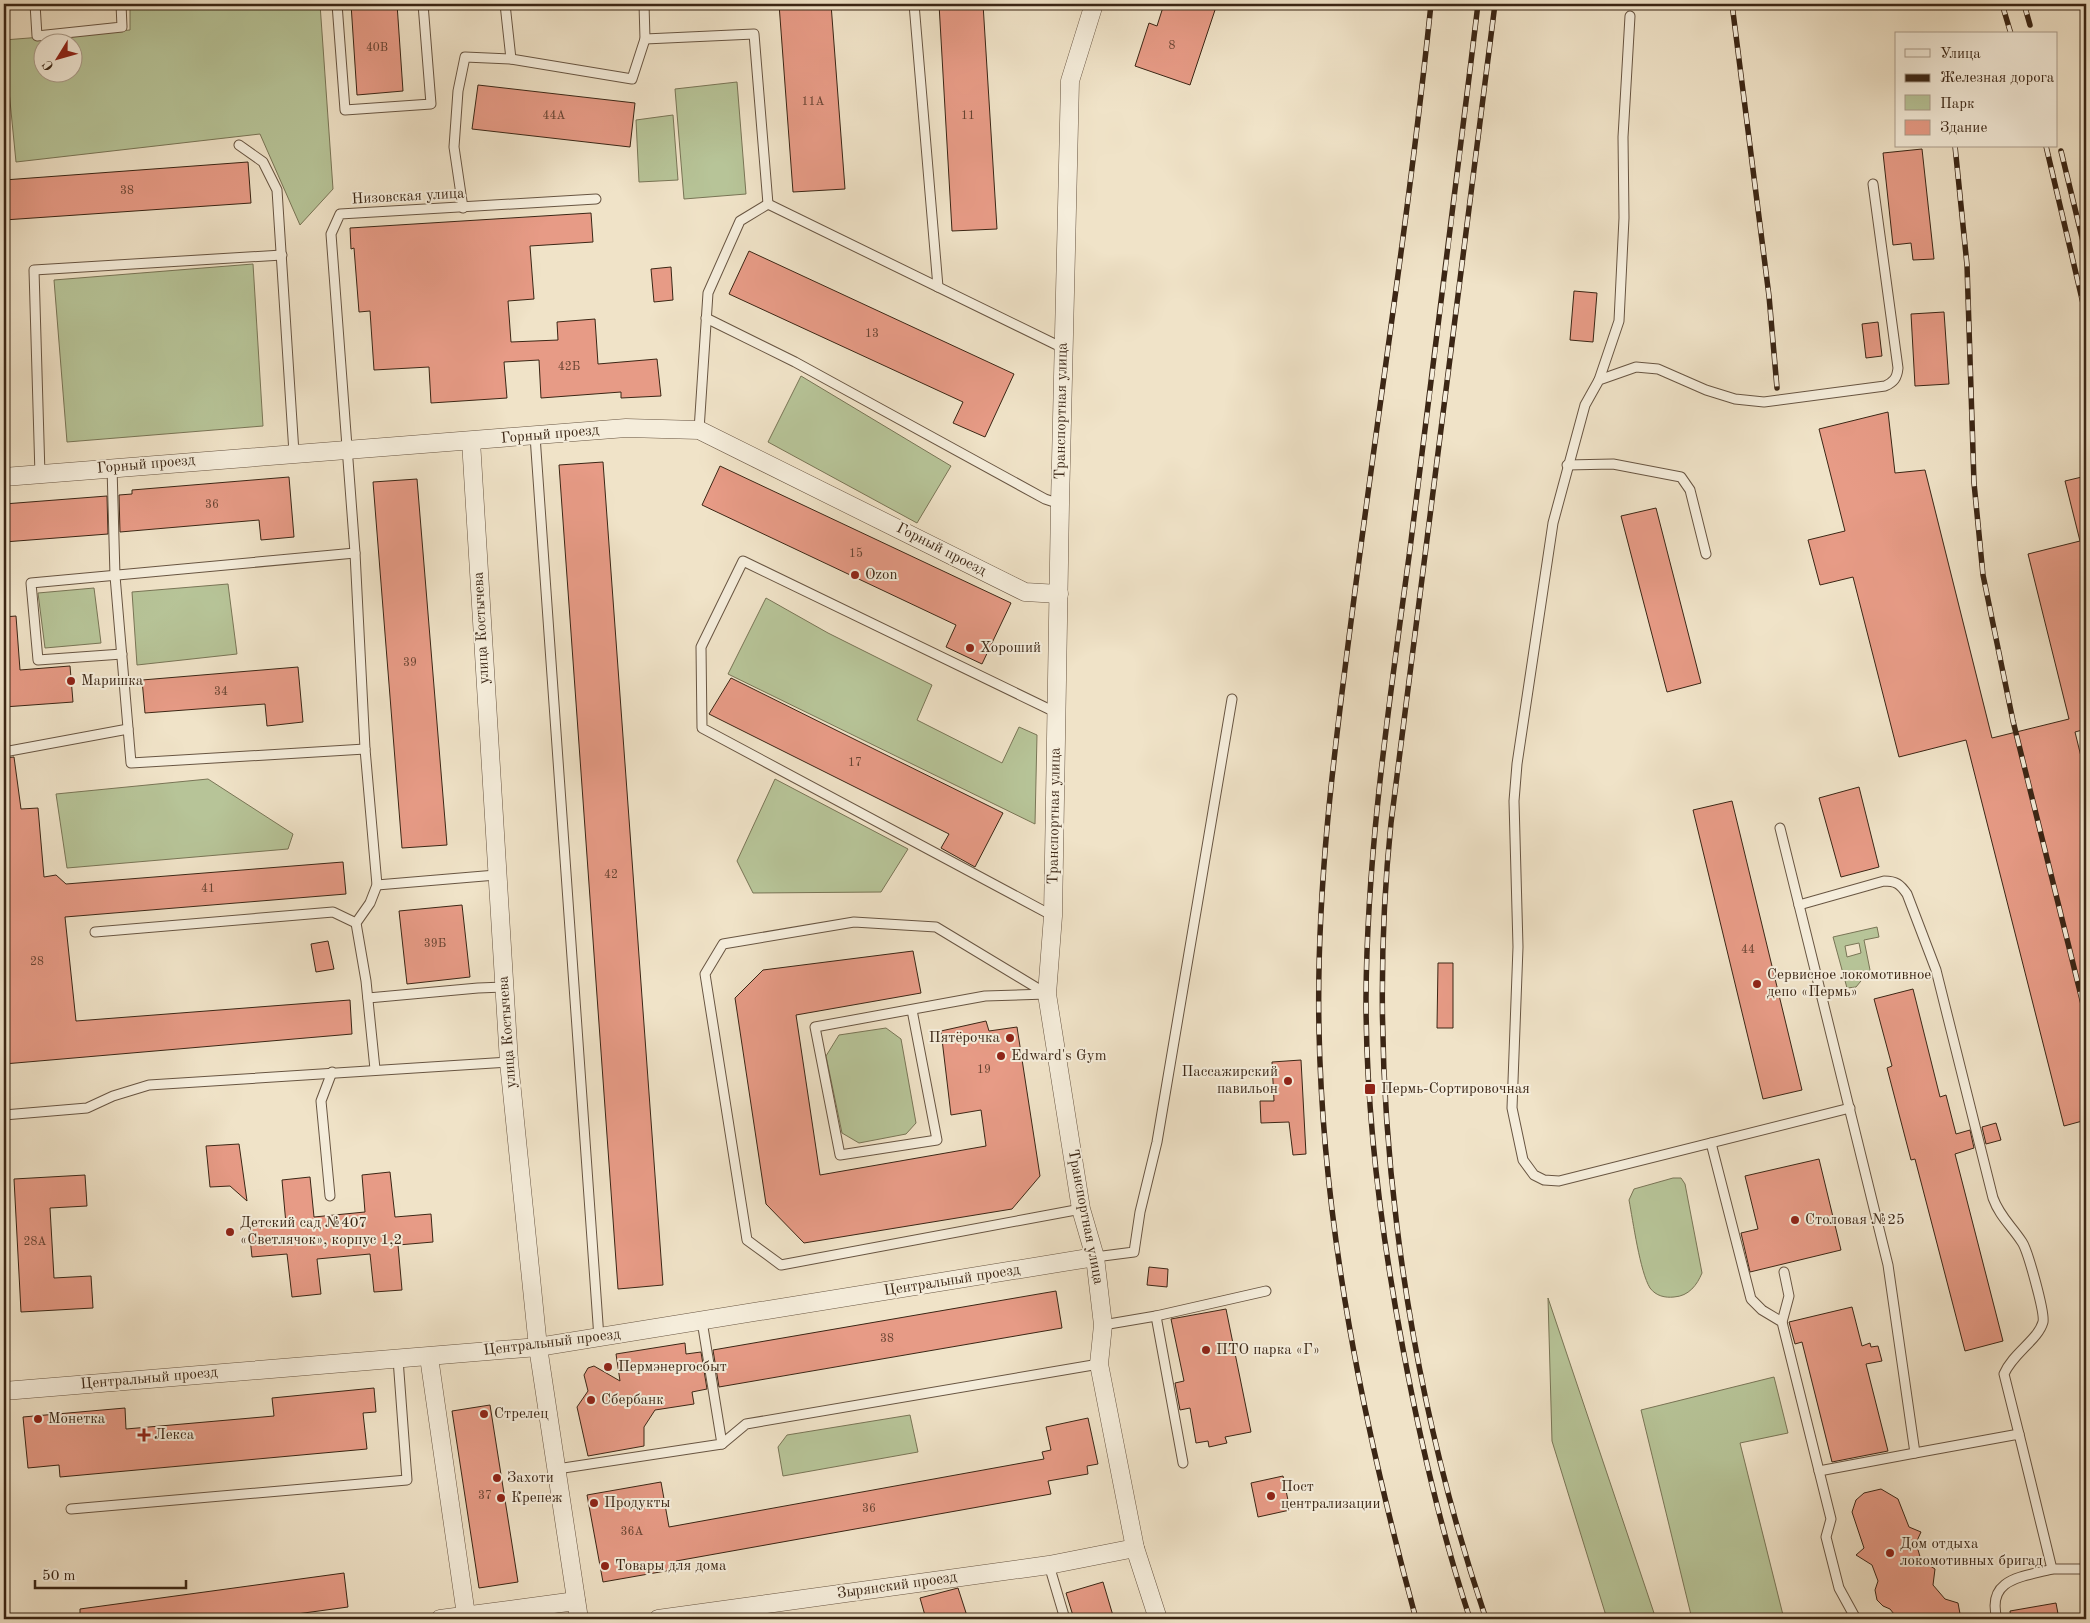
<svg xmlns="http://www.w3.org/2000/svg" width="2090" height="1623" font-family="'Old Standard TT',serif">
  <rect width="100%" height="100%" fill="#f0e3c8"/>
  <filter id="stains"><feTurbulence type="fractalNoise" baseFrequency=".004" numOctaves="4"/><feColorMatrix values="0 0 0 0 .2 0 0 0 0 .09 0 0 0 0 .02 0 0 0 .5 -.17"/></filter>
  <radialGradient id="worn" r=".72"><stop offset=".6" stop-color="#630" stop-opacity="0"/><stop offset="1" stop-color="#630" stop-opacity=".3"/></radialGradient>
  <!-- green -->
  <g fill="#b7c498" stroke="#797556" fill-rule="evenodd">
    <path d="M130 4H320L333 189 300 225 260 134 16 162 4 40 130 30ZM42 42H72V72H42Z"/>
    <path d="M737 82 746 194 684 199 675 89Z"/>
    <path d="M673 115 678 180 639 182 636 120Z"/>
    <path d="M253 264 263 426 67 442 54 280Z"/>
    <path d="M801 376 951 466 917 523 768 442Z"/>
    <path d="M228 584 237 654 137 665 132 592Z"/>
    <path d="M94 588 101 643 45 648 38 593Z"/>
    <path d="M766 598 828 633 932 685 917 720 1002 763 1019 727 1037 735 1035 824 728 674Z"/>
    <path d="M208 779 293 834 288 849 67 868 56 794Z"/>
    <path d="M775 779 908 849 881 892 753 893 737 861Z"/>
    <path d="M1877 927 1879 937 1864 940 1870 970 1856 987 1847 988 1833 937ZM1859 943 1861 953 1847 957 1845 946Z"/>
    <path d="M886 1028 901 1039 916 1123 906 1134 859 1143 842 1133 826 1056 839 1035Z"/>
    <path d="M1673 1178H1681L1685 1184 1702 1273C1697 1285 1689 1296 1674 1297 1665 1298 1656 1296 1650 1288 1640 1272 1633 1221 1629 1200L1634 1189Z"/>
    <path d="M1548 1298 1656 1619H1607L1552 1441Z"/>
    <path d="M1774 1377 1788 1433 1740 1443 1784 1619H1692L1641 1410Z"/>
    <path d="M910 1415 918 1452 783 1476 778 1447 787 1435Z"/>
  </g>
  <!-- building -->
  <g fill="#e79b86" stroke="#3b2615">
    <path d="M351 4H397L403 91 357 95Z"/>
    <path d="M779 4H831L845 189 793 192Z"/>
    <path d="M939 4H983L997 229 952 231Z"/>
    <path d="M1164 4H1217L1190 85 1135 66 1149 23 1157 26Z"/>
    <path d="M478 85 635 103 630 147 472 129Z"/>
    <path d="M1922 149 1934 259 1913 260 1911 243 1893 245 1883 153Z"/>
    <path d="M248 162 251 203 4 220V180Z"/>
    <path d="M591 213 593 242 530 246 534 299 508 301 511 342 558 340 557 322 595 319 598 364 657 359 661 396 621 398V392L541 398 539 360 504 362 507 398 431 403 429 367 374 370 370 311 359 312 354 248 351 249 350 228Z"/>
    <path d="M749 251 1014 374 985 437 953 423 963 402 729 294Z"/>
    <path d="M671 267 673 300 654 302 651 269Z"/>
    <path d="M1574 291 1597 293 1593 342 1570 340Z"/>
    <path d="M1944 312 1949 384 1915 386 1911 314Z"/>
    <path d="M1878 322 1882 356 1866 358 1862 324Z"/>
    <path d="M1888 412 1895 473 1925 470 1992 738 2069 719 2028 554 2080 541 2065 481 2086 476V729L2075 732 2086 777V1120L2064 1126 1966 740 1899 757 1853 577 1820 585 1808 540 1845 531 1819 429Z"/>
    <path d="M603 462 663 1285 618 1289 559 465Z"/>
    <path d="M720 466 1011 603 982 664 946 647 956 625 702 505Z"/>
    <path d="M289 477 294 537 261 540 259 520 120 532 119 495 132 494V490Z"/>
    <path d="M417 479 447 845 402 848 373 482Z"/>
    <path d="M107 496 108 534 4 542V504Z"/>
    <path d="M1656 508 1701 683 1667 692 1621 516Z"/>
    <path d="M16 616 20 670 70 666 73 702 4 707V617Z"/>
    <path d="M298 667 303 722 267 726 265 704 145 713 142 680Z"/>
    <path d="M731 678 1003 813 975 867 941 848 949 834 709 714Z"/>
    <path d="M14 757 21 809 38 808 44 877 56 875 66 884 343 862 346 894 65 917 76 1021 350 1000 352 1034 4 1064V758Z"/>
    <path d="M1859 787 1879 867 1841 877 1819 798Z"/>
    <path d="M1732 801 1802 1090 1763 1099 1693 810Z"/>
    <path d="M462 905 470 977 407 984 399 911Z"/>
    <path d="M328 941 334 969 316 972 311 944Z"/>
    <path d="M913 951 921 993 796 1015 820 1175 986 1146 981 1110 951 1115 941 1031 986 1021 989 1031 1017 1027 1040 1176 1012 1209 804 1243 766 1204 735 998 763 970Z"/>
    <path d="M1438 963H1453V1028H1437Z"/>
    <path d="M1913 989 1940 1097 1946 1095 1956 1134 1970 1130 1974 1148 1955 1154 2003 1341 1965 1351 1915 1159 1911 1160 1887 1068 1892 1066 1874 999Z"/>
    <path d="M1301 1060 1306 1154 1293 1155 1289 1122 1261 1123 1260 1101H1274L1272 1062Z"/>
    <path d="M1996 1123 2001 1140 1986 1144 1982 1127Z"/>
    <path d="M239 1144 247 1201 230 1186 210 1187 206 1146Z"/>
    <path d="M1819 1159 1841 1250 1750 1272 1741 1233 1758 1229 1745 1176Z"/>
    <path d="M390 1172 395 1217 431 1214 433 1242 398 1245 402 1290 374 1292 370 1254 317 1259 321 1294 292 1297 287 1254 252 1257 249 1228 286 1224 282 1180 310 1177 314 1217 365 1212 362 1175Z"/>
    <path d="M85 1175 87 1206 50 1208 54 1278 91 1276 93 1308 21 1312 14 1179Z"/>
    <path d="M1149 1267 1168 1269 1167 1287 1147 1285Z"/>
    <path d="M1056 1291 1062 1328 719 1387 713 1350Z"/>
    <path d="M1852 1307 1862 1346 1870 1343 1871 1347 1878 1346 1882 1361 1866 1364 1888 1451 1832 1462 1802 1342 1795 1344 1789 1322Z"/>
    <path d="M1226 1309 1251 1432 1225 1437 1227 1443 1209 1447 1208 1441 1196 1443 1190 1408 1180 1410 1175 1383 1184 1381 1171 1319Z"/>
    <path d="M685 1343 686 1354 701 1352 707 1389 692 1392 694 1404 655 1410 644 1427V1446L588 1456 577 1407 588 1391 584 1375 588 1368 594 1366 620 1381 616 1354Z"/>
    <path d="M374 1388 376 1412 363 1413 367 1449 60 1477 59 1465 28 1468 23 1417 125 1408 126 1429 274 1416 272 1398Z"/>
    <path d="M490 1405 518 1582 479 1588 452 1411Z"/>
    <path d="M1088 1418 1098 1464 1087 1466 1088 1474 1048 1481 1051 1494 676 1561 677 1569 603 1582 587 1495 661 1482 669 1527 1044 1459 1042 1452 1051 1450 1046 1427Z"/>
    <path d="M1283 1476 1290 1510 1258 1517 1251 1483Z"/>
    <path d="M1881 1489 1898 1499 1909 1527 1921 1532 1916 1543 1921 1560 1935 1569 1933 1585 1945 1599 1958 1603 1961 1619H1898L1890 1609 1883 1606 1877 1600 1875 1590 1878 1581 1872 1565 1856 1555 1864 1548 1852 1512 1856 1500 1864 1493Z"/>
    <path d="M344 1573 348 1607 260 1619H80V1609Z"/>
    <path d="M1103 1582 1114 1619H1074L1066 1593Z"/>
    <path d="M958 1588 968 1619H926L920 1598Z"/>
    <path d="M2056 1603 2059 1619H2011L2010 1611Z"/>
  </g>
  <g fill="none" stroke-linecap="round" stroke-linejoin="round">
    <!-- service casing -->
    <g stroke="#685542" stroke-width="11">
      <g id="service">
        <path d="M35 4 37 36 122 27 121 4"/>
        <path d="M337 4 345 110 431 104 423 4"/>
        <path d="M505 4 511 59"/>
        <path d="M914 4 938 287"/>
        <path d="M645 39 754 34 768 204"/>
        <path d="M239 145 263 162 277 190 294 453"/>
        <path d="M463 208 454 147 458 91 465 57 511 59 632 79 645 39 644 4"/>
        <path d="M706 318 795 362 1045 499 1060 504"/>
        <path d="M1599 380 1619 321 1624 218 1623 137 1630 16"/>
        <path d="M699 430 708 293 740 221 768 204 1063 348"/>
        <path d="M535 436 599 1338"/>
        <path d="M1567 465 1613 464 1681 477 1690 490 1706 554"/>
        <path d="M112 467 115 576 131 763 365 749"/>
        <path d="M40 475 34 270 282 255"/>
        <path d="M122 654 38 660 31 583 355 553"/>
        <path d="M4 752 128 729"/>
        <path d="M1780 828 1888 1265 1915 1453 2019 1434 2052 1569H2086"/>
        <path d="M377 885 496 875"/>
        <path d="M1799 905 1884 881C1896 881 1900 884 1907 894L1936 970 1993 1198C2000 1217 2011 1225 2022 1242 2028 1251 2045 1313 2043 1322 2038 1340 2013 1353 2004 1374L2019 1434"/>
        <path d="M1053 916 702 728 701 647 743 561 1057 713"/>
        <path d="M95 932 333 912 356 923"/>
        <path d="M1047 994 936 927 854 922 723 944 705 974 747 1240 781 1265 1081 1209"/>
        <path d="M368 998 478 988 504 987"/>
        <path d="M912 1010 937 1140 840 1155 815 1027 985 996 1047 994"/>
        <path d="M375 1069 366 981 356 923 370 903 377 885 365 749 355 553 331 234 340 214 596 199"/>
        <path d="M1850 1108 1559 1181 1544 1180 1534 1175 1523 1160 1512 1108 1518 947 1514 801 1517 764 1553 523 1585 405 1599 380 1636 367 1658 369 1706 390 1735 399 1764 402 1885 386C1894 382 1897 378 1898 368L1873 184"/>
        <path d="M4 1115 87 1108 113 1096 149 1085 509 1062"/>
        <path d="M1711 1143 1751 1299 1762 1310 1782 1322 1831 1519 1826 1537 1839 1588 1856 1619"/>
        <path d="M330 1196 321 1101 332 1072"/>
        <path d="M1095 1257 1134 1252 1140 1212 1157 1142 1232 699"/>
        <path d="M1156 1316 1266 1291"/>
        <path d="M1782 1322 1789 1296 1784 1272"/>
        <path d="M1103 1325 1156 1316 1183 1463"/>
        <path d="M722 1444 746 1424 1099 1364"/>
        <path d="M557 1469 722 1444 702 1321"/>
        <path d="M1819 1471 1915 1453"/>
        <path d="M71 1509 407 1480 398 1359"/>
        <path d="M1049 1565 1065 1619"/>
        <path d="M1997 1619C1986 1578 2023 1577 2052 1569"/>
      </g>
    </g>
    <!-- minor casing -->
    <g stroke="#685542" stroke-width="19">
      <g id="minor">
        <path d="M1094 4 1070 81 1060 504 1053 916 1047 994 1081 1209 1095 1257 1103 1325 1099 1364 1135 1548 1158 1619"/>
        <path d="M471 441 509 1062 538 1347 579 1619"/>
        <path d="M4 477 626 428 699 430 1025 592 1059 594"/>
        <path d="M429 1357 466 1615"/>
        <path d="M4 1391 538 1347 1095 1257"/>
        <path d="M440 1619 576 1601"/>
        <path d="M658 1619 1049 1565 1135 1548"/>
      </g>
    </g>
    <!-- service -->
    <use href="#service" stroke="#f5eddb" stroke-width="9"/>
    <!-- minor -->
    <use href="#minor" stroke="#f5eddb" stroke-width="18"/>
    <!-- rail casing -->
    <g stroke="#3b2615" stroke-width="5.5">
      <g id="rail">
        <path d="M1732 4 1769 296 1777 388"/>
        <path d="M2002 4 2011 34"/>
        <path d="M2024 4 2030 25"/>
        <path d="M1955 146 1967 265 1974 483 1983 575 2013 721 2086 1016"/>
        <path d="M2046 146 2086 316"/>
        <path d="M2061 151 2086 254"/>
        <path d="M1416 1619C1364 1428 1323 1229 1319 1030 1316 890 1334 752 1352 614 1378 410 1410 208 1431 4"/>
        <path d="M1470 1619C1441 1531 1420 1440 1403 1349 1381 1233 1366 1116 1366 998 1367 848 1390 698 1410 549 1433 368 1456 186 1478 4"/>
        <path d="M1486 1619C1402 1371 1364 1084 1391 823L1495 4"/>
      </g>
    </g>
    <!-- rail -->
    <use href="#rail" stroke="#f5eddb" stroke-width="4" stroke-dasharray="11" stroke-linecap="butt"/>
  </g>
  <!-- markers -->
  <g fill="#8f2418" stroke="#f5eddb" stroke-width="2">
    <circle cx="855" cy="575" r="5"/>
    <circle cx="970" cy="648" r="5"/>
    <circle cx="71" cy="681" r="5"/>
    <circle cx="1757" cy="984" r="5"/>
    <circle cx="1010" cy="1038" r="5"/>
    <circle cx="1001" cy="1056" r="5"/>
    <circle cx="1288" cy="1081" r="5"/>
    <rect x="1364" y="1083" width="12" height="12" rx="2.5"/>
    <circle cx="1795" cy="1220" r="5"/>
    <circle cx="230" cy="1232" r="5"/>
    <circle cx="1206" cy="1350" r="5"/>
    <circle cx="608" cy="1367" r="5"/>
    <circle cx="591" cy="1400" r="5"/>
    <circle cx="484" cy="1414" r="5"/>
    <circle cx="38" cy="1419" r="5"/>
    <path d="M141.5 1427.5h5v5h5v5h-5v5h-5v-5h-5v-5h5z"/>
    <circle cx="497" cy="1478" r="5"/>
    <circle cx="1271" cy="1496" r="5"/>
    <circle cx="501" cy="1498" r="5"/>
    <circle cx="594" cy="1503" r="5"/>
    <circle cx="1890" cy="1553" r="5"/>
    <circle cx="605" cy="1566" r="5"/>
  </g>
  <g text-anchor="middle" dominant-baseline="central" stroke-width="4" stroke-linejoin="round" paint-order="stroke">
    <!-- number labels -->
    <g font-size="12" fill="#664331">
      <text x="1172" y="46">8</text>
      <text x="377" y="48">40В</text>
      <text x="813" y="102">11А</text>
      <text x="554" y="116">44А</text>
      <text x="968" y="116">11</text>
      <text x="127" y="191">38</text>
      <text x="872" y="334">13</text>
      <text x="569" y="367">42Б</text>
      <text x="212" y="505">36</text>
      <text x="856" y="554">15</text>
      <text x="410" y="663">39</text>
      <text x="221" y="692">34</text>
      <text x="855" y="763">17</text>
      <text x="611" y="875">42</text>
      <text x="208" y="889">41</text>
      <text x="435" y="944">39Б</text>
      <text x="1748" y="950">44</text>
      <text x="37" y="962">28</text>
      <text x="984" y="1070">19</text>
      <text x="35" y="1242">28А</text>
      <text x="887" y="1339">38</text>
      <text x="485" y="1496">37</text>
      <text x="869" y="1509">36</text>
      <text x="632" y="1532">36А</text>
    </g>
    <!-- street labels -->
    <g font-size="15" fill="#3b2615" stroke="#f5eddb">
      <text transform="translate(408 197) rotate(-3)">Низовская улица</text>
      <text transform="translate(1062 411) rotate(-89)">Транспортная улица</text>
      <text transform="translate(550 435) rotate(-5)">Горный проезд</text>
      <text transform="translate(146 465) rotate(-5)">Горный проезд</text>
      <text transform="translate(941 550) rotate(27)">Горный проезд</text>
      <text transform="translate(482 628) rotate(-93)">улица Костычева</text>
      <text transform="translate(1055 816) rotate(-89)">Транспортная улица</text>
      <text transform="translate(508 1032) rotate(-94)">улица Костычева</text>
      <text transform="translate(1085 1217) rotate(79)">Транспортная улица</text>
      <text transform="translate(952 1281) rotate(-9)">Центральный проезд</text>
      <text transform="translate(552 1343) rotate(-7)">Центральный проезд</text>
      <text transform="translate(149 1379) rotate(-5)">Центральный проезд</text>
      <text transform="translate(897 1586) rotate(-8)">Зырянский проезд</text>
    </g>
    <!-- poi labels -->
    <g font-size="15" fill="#3b2615" stroke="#f5eddb" text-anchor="start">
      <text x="865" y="575">Ozon</text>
      <text x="980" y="648">Хороший</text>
      <text x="81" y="681">Маришка</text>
      <text x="1767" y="975">Сервисное локомотивное<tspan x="1767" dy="17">депо «Пермь»</tspan></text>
      <text x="1000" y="1038" text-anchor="end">Пятёрочка</text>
      <text x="1011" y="1056">Edward's Gym</text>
      <text x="1278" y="1072" text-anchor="end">Пассажирский<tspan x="1278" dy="17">павильон</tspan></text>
      <text x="1381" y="1089">Пермь-Сортировочная</text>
      <text x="1805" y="1220">Столовая №25</text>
      <text x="240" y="1223">Детский сад №407<tspan x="240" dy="17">«Светлячок», корпус 1,2</tspan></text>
      <text x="1216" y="1350">ПТО парка «Г»</text>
      <text x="618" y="1367">Пермэнергосбыт</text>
      <text x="601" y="1400">Сбербанк</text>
      <text x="494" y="1414">Стрелец</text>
      <text x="48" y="1419">Монетка</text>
      <text x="154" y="1435">Лекса</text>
      <text x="507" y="1478">Захоти</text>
      <text x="1281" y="1487">Пост<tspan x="1281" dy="17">централизации</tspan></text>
      <text x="511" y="1498">Крепеж</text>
      <text x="604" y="1503">Продукты</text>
      <text x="1900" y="1544">Дом отдыха<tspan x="1900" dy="17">локомотивных бригад</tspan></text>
      <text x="615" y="1566">Товары для дома</text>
    </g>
  </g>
  <!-- margin -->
  <rect width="2090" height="1623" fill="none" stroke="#f0e3c8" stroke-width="20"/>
  <rect x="5" y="5" width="2080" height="1613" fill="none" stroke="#3b2615" stroke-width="2.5"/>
  <rect x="10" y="10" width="2070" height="1603" fill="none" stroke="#3b2615"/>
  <!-- legend -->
  <rect x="1895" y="32" width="162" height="115" fill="#f5eddb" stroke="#ab9d8c"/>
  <rect x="1905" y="49" width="25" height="8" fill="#f5eddb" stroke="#ab9d8c"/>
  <text x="1940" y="58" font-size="15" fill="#3b2615">Улица</text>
  <rect x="1905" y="74" width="25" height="8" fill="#3b2615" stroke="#ab9d8c"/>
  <text x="1940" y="82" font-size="15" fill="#3b2615">Железная дорога</text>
  <rect x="1905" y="95" width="25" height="15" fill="#b7c498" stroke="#ab9d8c"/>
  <text x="1940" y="108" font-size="15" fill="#3b2615">Парк</text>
  <rect x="1905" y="120" width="25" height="15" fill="#e79b86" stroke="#ab9d8c"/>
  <text x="1940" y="132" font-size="15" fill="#3b2615">Здание</text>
  <!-- north arrow -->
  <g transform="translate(58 58) rotate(233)"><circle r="24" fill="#f5eddb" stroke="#ab9d8c"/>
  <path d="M0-4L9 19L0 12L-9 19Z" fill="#8f2418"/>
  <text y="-8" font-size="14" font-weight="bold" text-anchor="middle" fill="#3b2615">С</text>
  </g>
  <!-- scale -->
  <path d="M35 1580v8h151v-8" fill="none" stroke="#3b2615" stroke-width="2.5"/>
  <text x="42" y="1580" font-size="15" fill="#3b2615" stroke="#f5eddb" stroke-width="4" paint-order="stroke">50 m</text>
  <rect width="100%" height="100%" filter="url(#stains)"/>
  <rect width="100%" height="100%" fill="url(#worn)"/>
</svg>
